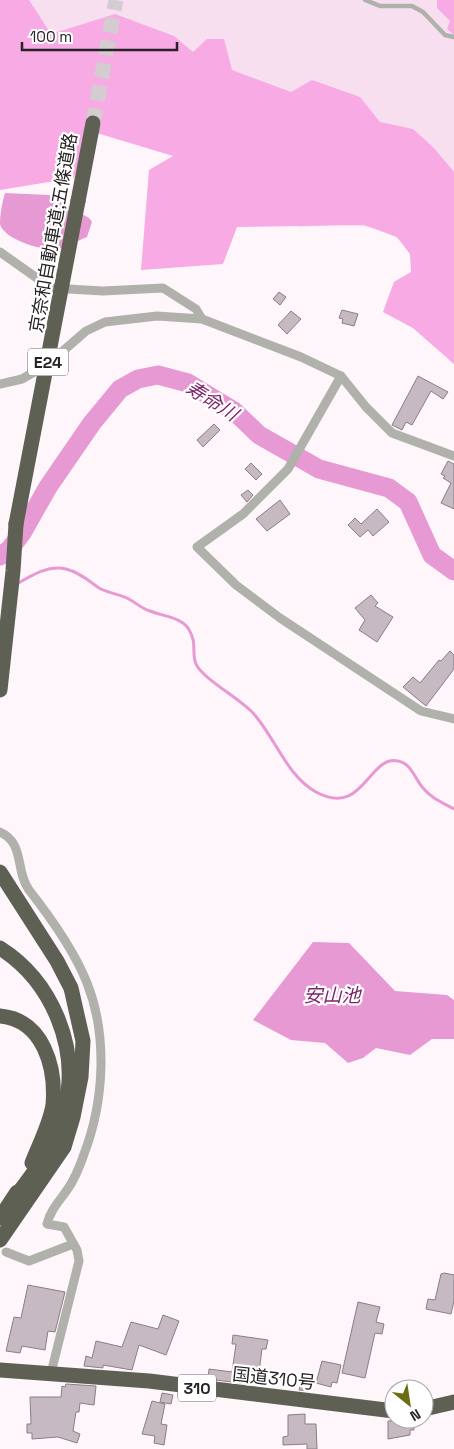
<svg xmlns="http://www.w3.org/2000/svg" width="454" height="1449" font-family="'Space Grotesk','Noto Sans JP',sans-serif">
  <rect width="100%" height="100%" fill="#fff6fc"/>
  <!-- green -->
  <path fill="#f7dff0" d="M0 0H454V364L413 328 383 312 394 282 411 272C411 267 412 258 409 253 392 217 331 226 299 227L221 149Z"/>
  <!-- forest -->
  <g fill="#f8aae4">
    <path d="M0 0H29L51 34 115 14 174 36 193 52 207 39H224L232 70 291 92 312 80 360 97 380 122 413 129 434 148 454 172V364L413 328 383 312 394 282 411 272 410 254 397 237 364 225 237 227 223 264 141 270 149 170 173 156 90 131 74 178 0 190Z"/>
    <path d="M437 0H454V35L447 29 450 21 437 8Z"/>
  </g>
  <!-- water -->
  <g fill="#e799d3">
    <path d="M5 193 49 195 89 218 92 222 87 237C77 241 67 247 58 249 44 252 3 239 0 224 0 214 2 203 5 193Z"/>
    <path d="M313 942 349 943 395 991 447 995 454 1000V1039H432L410 1055 376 1048 363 1058 348 1063 325 1043 291 1040 253 1020Z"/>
  </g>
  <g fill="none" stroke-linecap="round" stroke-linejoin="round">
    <!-- stream -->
    <path stroke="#e799d3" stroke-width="3" d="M17 584C32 575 48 565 66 569 79 572 89 581 99 588 108 593 118 594 127 598 135 602 142 609 150 611 162 616 180 617 188 628 198 643 191 652 196 664 202 678 239 698 253 713 275 737 286 775 316 792 364 818 368 755 398 761 411 763 415 779 423 788 431 798 443 803 454 809"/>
    <!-- river -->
    <path stroke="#e799d3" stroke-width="19" d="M0 556 9 550 22 533 48 487 92 423 120 389 138 379 158 375 188 383 234 411 259 435 319 469 389 488 408 502 432 555 454 571"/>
  </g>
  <!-- building -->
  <g fill="#c6b9c2" stroke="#8a7e86">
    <path d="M279 292 286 297 280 305 273 299Z"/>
    <path d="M342 310 358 314 354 326 342 323 343 319 339 318Z"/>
    <path d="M291 311 301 319 287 334 278 325Z"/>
    <path d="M418 376 448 392 443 399 431 391 412 425 406 422 402 430 392 425Z"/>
    <path d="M214 424 220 430 203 447 197 440Z"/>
    <path d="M448 461 454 464V509L441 503 451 483 443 478 445 476 441 474Z"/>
    <path d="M251 463 262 474 256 480 245 469Z"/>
    <path d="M248 490 253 495 247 502 241 495Z"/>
    <path d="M280 500 290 514 267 531 256 519Z"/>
    <path d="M377 509 389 522 373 536 368 530 360 537 348 525 355 518 361 524Z"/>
    <path d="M371 595 378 603 375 606 393 617 377 642 359 630 365 620 355 608Z"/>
    <path d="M450 651 454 655V669L426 706 403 687 413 677 420 683 439 660 441 661Z"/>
    <path d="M444 1273 454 1275V1301L451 1314 426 1309 428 1299 435 1300 441 1274Z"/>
    <path d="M28 1285 65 1292 55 1332 48 1331 45 1350 22 1346 20 1353 6 1351 14 1317 21 1318Z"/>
    <path d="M358 1302 380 1307 376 1322 384 1324 382 1334 375 1333 365 1378 342 1373Z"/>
    <path d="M163 1315 179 1321 166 1355 139 1345 132 1370 103 1365V1368L84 1366 86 1356 92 1358 96 1341 122 1347 131 1322 158 1329Z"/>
    <path d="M233 1335 268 1340 266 1349H262L259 1372 249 1371 247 1384 208 1379 209 1369 232 1372 236 1344H232Z"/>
    <path d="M322 1361 341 1365 337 1383 332 1382 331 1387 316 1383Z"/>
    <path d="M302 1378 313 1381 310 1391 299 1390Z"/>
    <path d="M66 1384 96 1386 94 1405 80 1403 79 1412H76L73 1431 80 1434 77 1443 58 1437 32 1439V1433H27V1424H31L30 1397H61L62 1386 65 1387Z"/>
    <path d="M162 1393 173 1395 171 1404 160 1402Z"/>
    <path d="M152 1401 165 1404 161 1424 167 1425 164 1445 154 1443 155 1436 142 1434Z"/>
    <path d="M305 1414V1424H316L317 1449H307V1444L283 1445V1437L288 1436V1415Z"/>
    <path d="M413 1420 414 1430H410V1435L388 1439V1421Z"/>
  </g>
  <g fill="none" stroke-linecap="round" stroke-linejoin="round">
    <!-- highway-tunnel -->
    <path stroke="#d4ccd1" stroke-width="15" stroke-dasharray="15 8" stroke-linecap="butt" d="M93 123 116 0"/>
    <!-- lane -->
    <path stroke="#b0b1ab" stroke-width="4.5" d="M365 0 380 6H412L423 12 445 35 454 37"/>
    <!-- street -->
    <g stroke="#b0b1ab" stroke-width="9">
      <path d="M0 252 51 288 103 291 163 288 196 309 202 319"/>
      <path d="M341 376 288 469 243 514 197 547 236 585 280 618 421 711 454 719"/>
      <path d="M0 384 22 379 48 364 86 331 105 322 157 316 202 319 301 357 341 376 366 407 392 433 454 456"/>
      <path d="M0 832C25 843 15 871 29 890 51 918 74 950 87 983 108 1036 104 1102 84 1154 81 1163 77 1173 72 1182 64 1197 51 1207 47 1224L64 1227 77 1250 79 1261 51 1373"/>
      <path d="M6 1252 29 1261 73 1244"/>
    </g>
    <!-- highway -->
    <g stroke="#5e6053" stroke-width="15">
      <path d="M78 201 93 123"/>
      <path d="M0 690 13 571 16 524"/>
      <path d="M0 872 57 961 71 988 83 1041 81 1077 73 1117 64 1147 0 1240"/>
      <path d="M0 948C52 981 80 1048 65 1108 57 1143 34 1173 13 1200"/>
      <path d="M0 1016C44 1020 56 1068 53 1105 50 1124 39 1145 32 1163"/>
      <path d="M0 1218 17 1192"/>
      <path d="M0 1370 149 1381 394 1411"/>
      <path d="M424 1409 454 1402"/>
    </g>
    <!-- highway-bridge -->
    <path stroke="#5e6053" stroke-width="15" d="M16 524 78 201"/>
  </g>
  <g text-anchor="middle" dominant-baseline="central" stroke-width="4.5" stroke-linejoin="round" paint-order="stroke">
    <!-- shield labels -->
    <g fill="#fff" stroke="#686466" stroke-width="1">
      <rect x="28" y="348.5" width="40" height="27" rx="4"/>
      <rect x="178" y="1374.5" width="38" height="27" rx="4"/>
    </g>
    <g font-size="16" font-weight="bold" fill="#272225">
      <text x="48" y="362">E24</text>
      <text x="197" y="1388">310</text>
    </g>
    <!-- street labels -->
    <g font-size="18" fill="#272225" stroke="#fff">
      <text transform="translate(53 233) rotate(-80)">京奈和自動車道;五條道路</text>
      <text transform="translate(274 1378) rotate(6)">国道310号</text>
    </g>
    <!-- water labels -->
    <g font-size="19" font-style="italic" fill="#7d256d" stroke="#fff">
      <text transform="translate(212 401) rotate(32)">寿命川</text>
      <text x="332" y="995">安山池</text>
    </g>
  </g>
  <!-- north arrow -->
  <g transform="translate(409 1404) rotate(150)"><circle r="24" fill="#ffffff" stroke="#a9a7a8"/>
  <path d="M0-4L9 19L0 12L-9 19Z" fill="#6a6e12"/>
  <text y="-8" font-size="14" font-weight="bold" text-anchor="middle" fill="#272225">N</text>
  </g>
  <!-- scale -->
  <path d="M22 42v8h155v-8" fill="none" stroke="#272225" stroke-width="2.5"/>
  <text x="30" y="42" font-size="15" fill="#272225" stroke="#ffffff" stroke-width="4" paint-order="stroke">100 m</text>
</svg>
